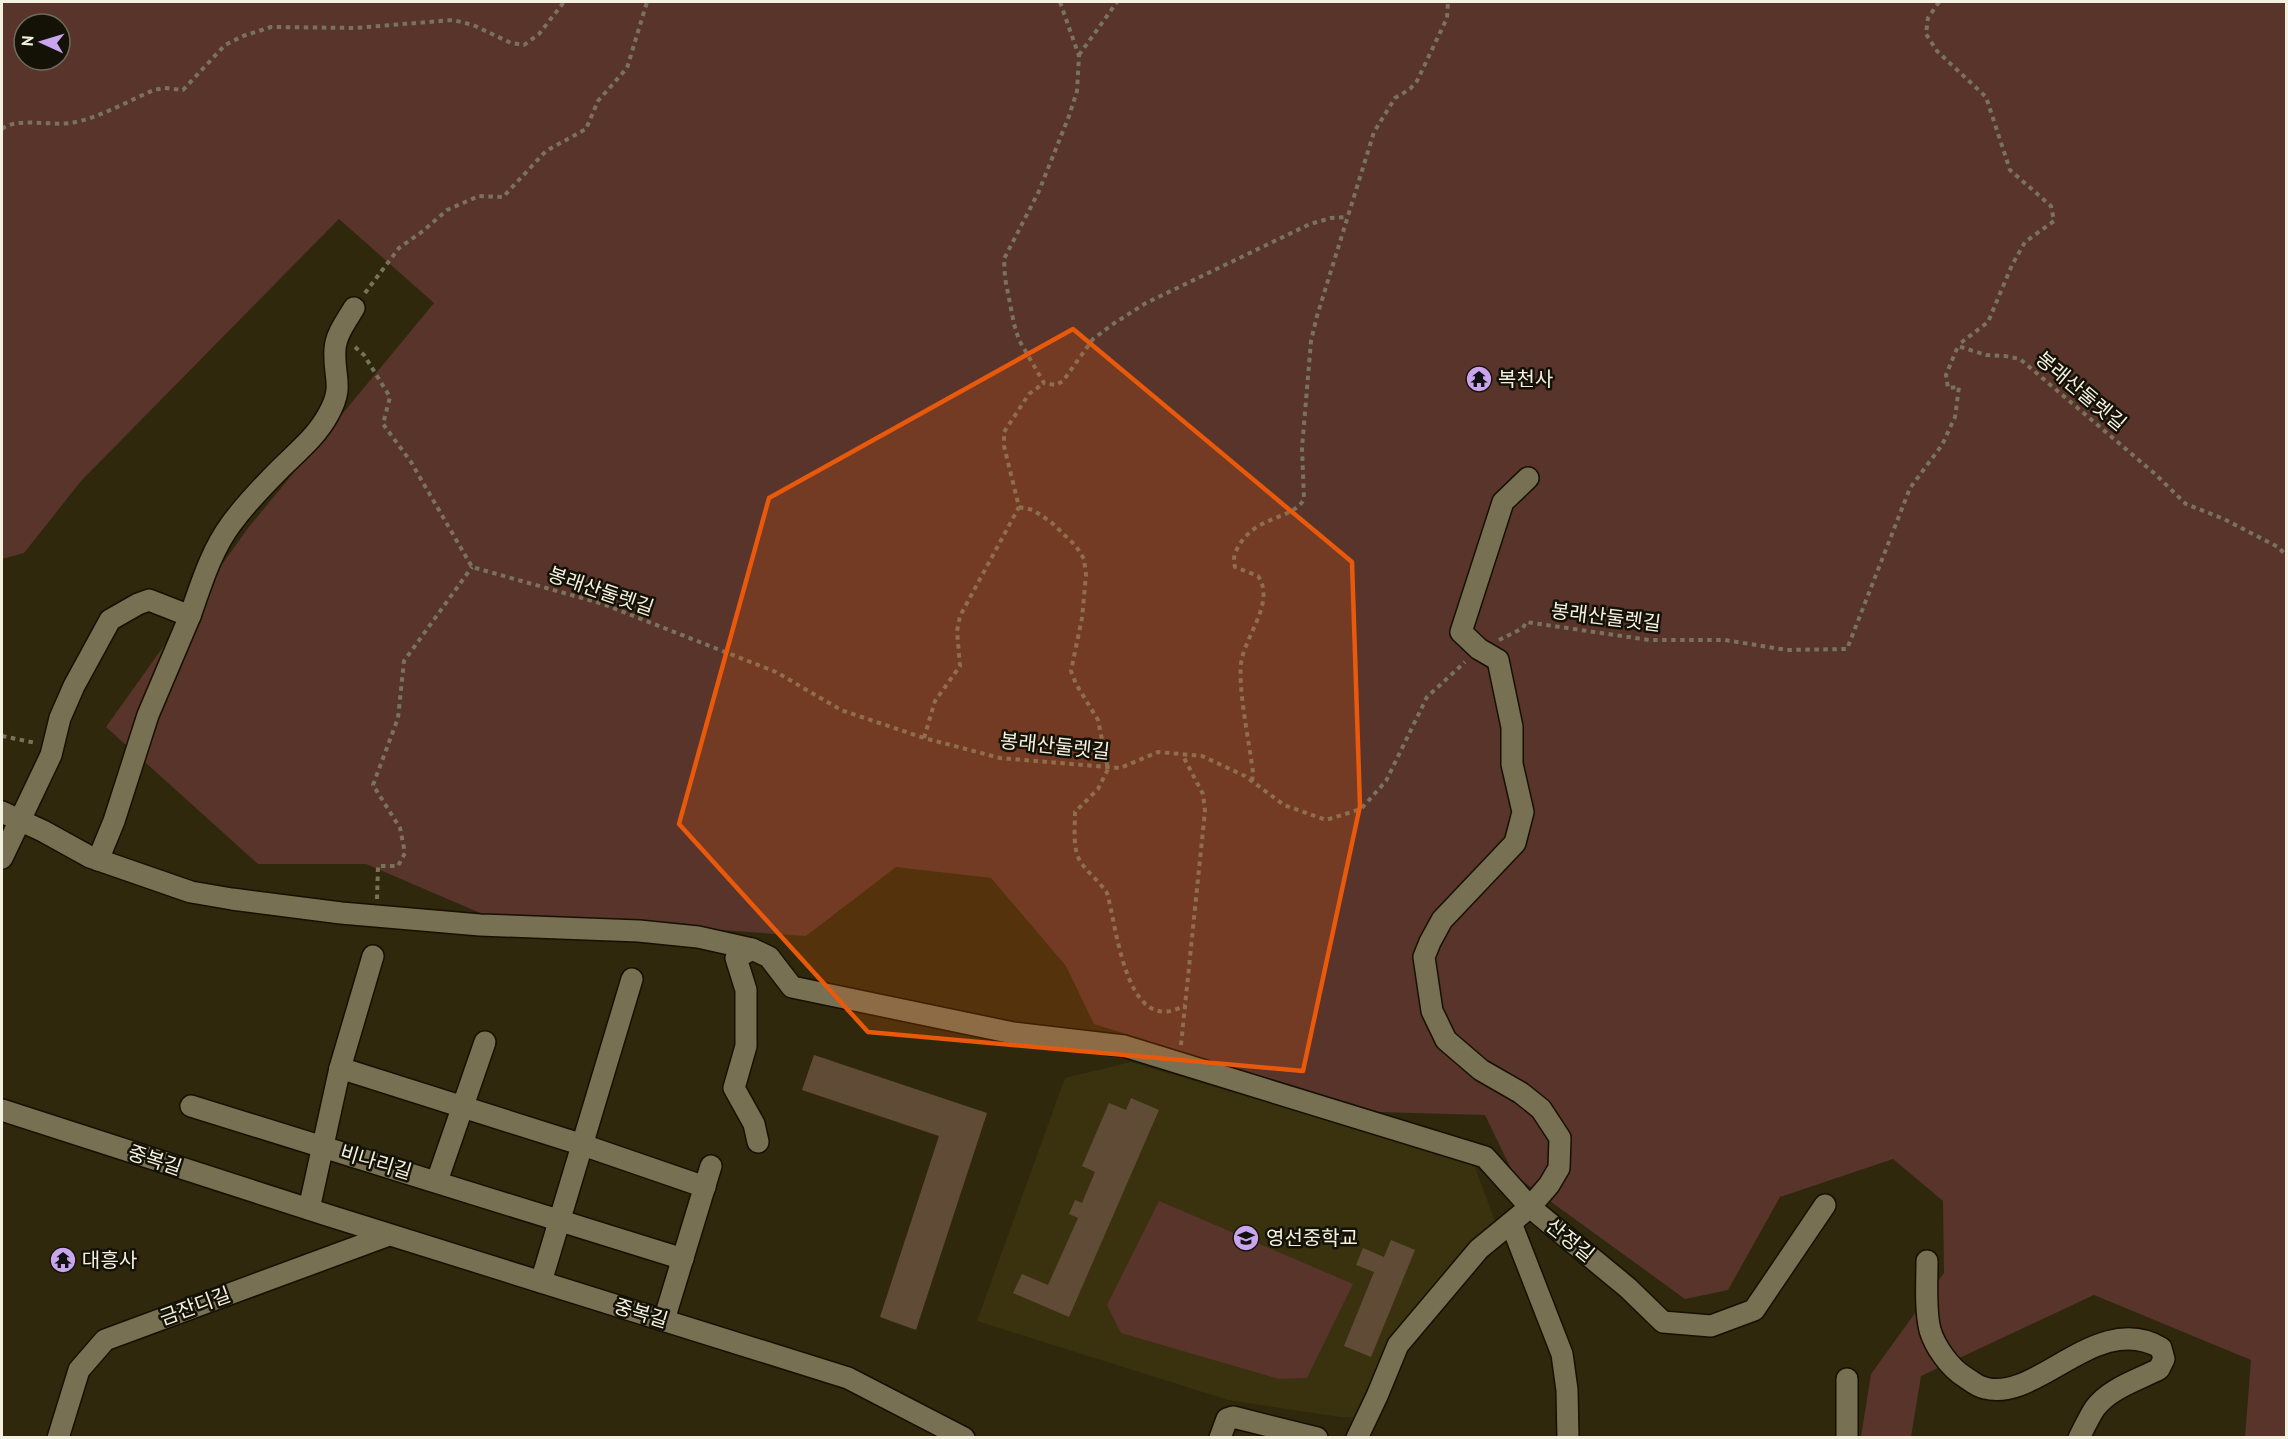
<svg xmlns="http://www.w3.org/2000/svg" width="2288" height="1439" font-family="'PT Sans','Noto Sans KR',sans-serif">
  <rect width="100%" height="100%" fill="#2f280d"/>
  <!-- built -->
  <path fill="#3a310e" d="M1131 1062 1474 1164 1497 1227 1358 1417H1340L1228 1400 977 1321 1065 1078Z"/>
  <!-- green -->
  <g fill="#58342b" fill-rule="evenodd">
    <path d="M2 2H2286V1437H2245L2251 1360 2094 1295 1921 1376 1911 1437H1861L1871 1374 1944 1273 1943 1201 1893 1159 1780 1197 1728 1290 1685 1299 1514 1175 1485 1115 1377 1112 1094 1024 1066 966 991 878 896 867 806 936 662 926 513 927 366 864H258L106 727 248 528 434 303 339 219 81 481 24 553 2 559ZM24 24H60V60H24Z"/>
    <path d="M1159 1201 1353 1284 1307 1378 1279 1379 1121 1333 1107 1305Z"/>
  </g>
  <!-- building -->
  <g fill="#604b37">
    <path d="M814 1055 987 1113 916 1330 880 1317 939 1136 802 1090Z"/>
    <path d="M1131 1098 1159 1110 1069 1317 1013 1293 1022 1274 1048 1285 1078 1218 1069 1214 1075 1200 1082 1203 1095 1172 1082 1166 1109 1103 1126 1110Z"/>
    <path d="M1391 1240 1415 1250 1371 1357 1344 1346 1374 1272 1356 1265 1363 1248 1384 1257Z"/>
  </g>
  <g fill="none" stroke-linecap="round" stroke-linejoin="round">
    <!-- minor casing -->
    <g stroke="#171000" stroke-width="24">
      <g id="minor">
        <path d="M190 616C201 585 211 551 231 524 245 505 263 486 280 469 297 452 316 437 328 415 345 385 333 378 335 349 336 334 347 320 354 308"/>
        <path d="M2 812 43 831 90 857 191 892 232 899 341 913 480 925 639 931 698 937 752 949"/>
        <path d="M2 858 51 755 60 718 74 686 110 620 138 604 149 600 190 616 148 715 114 821 98 860"/>
        <path d="M340 1068 583 1145 705 1187"/>
        <path d="M191 1106 683 1259"/>
        <path d="M2 1110 327 1215 848 1378 964 1438"/>
        <path d="M758 1142 754 1124 734 1088 746 1046V990L736 958 752 949 769 957 792 987 1013 1033 1124 1046 1485 1157 1530 1207 1628 1288 1663 1322 1711 1326 1754 1310 1825 1205"/>
        <path d="M437 1181 485 1042"/>
        <path d="M309 1209 340 1068 373 956"/>
        <path d="M1511 1223 1562 1354 1567 1390 1568 1438"/>
        <path d="M1927 1261C1927 1281 1925 1310 1930 1330 1935 1347 1950 1368 1965 1377 1971 1381 1978 1387 1985 1388 2036 1403 2098 1310 2161 1348L2164 1359 2159 1369C2138 1380 2110 1388 2095 1408 2089 1417 2084 1428 2079 1438"/>
        <path d="M541 1282 632 979"/>
        <path d="M664 1320 711 1166"/>
        <path d="M1847 1379V1438"/>
        <path d="M58 1438 79 1370 105 1340 389 1235"/>
        <path d="M1220 1438 1227 1419 1233 1417 1317 1438"/>
        <path d="M1357 1438 1377 1396 1398 1345 1479 1249 1530 1207 1549 1185 1559 1168 1560 1138 1541 1109 1521 1093 1481 1070 1446 1040 1432 1011 1424 957 1430 942 1442 920 1515 843 1523 812 1512 764V727L1498 660 1479 649 1461 632 1503 502 1528 478"/>
      </g>
    </g>
    <!-- path -->
    <g stroke="#79735c" stroke-width="4" stroke-dasharray="4.5 4.5" stroke-linecap="butt">
      <path d="M1060 2 1079 56 1077 91 1069 116 1039 191 1004 259 1005 278 1014 324 1019 340 1044 383 1056 385 1063 381 1093 339 1113 324 1146 303 1310 224 1331 218 1347 217"/>
      <path d="M1939 2 1928 18 1926 34 1937 51 1986 97 2010 170 2051 206 2054 221 2025 242 2012 265 1988 322 1958 345"/>
      <path d="M1079 55 1117 2"/>
      <path d="M2 129C16 117 51 126 71 123 99 118 128 101 154 90L164 88 183 90 225 45 243 36 271 27 355 28 453 20 473 25 511 43 524 45 539 34 564 2"/>
      <path d="M365 293 399 248 423 231 447 210 479 196 503 197 546 151 586 129 598 101 627 68 647 2"/>
      <path d="M355 347 364 355 390 397 383 424 411 462 472 567 603 604 776 672 841 710 924 738 1000 758 1120 768 1158 752 1202 756 1245 776 1284 805 1326 820 1361 809 1386 781 1427 697 1465 662"/>
      <path d="M1019 507 1033 510 1051 522 1076 546 1084 559 1086 575 1082 618 1071 671 1076 684 1098 720 1108 769 1098 789 1075 812C1075 829 1072 851 1082 864 1090 875 1100 882 1107 893 1117 927 1126 1040 1185 1005"/>
      <path d="M1499 640 1523 628 1526 622 1649 640H1725L1787 650 1847 649 1910 488 1942 445 1955 417 1959 387 1948 388 1946 375 1958 346 1986 355 2005 356 2020 359 2154 473 2186 504 2224 519 2278 547 2286 555"/>
      <path d="M2 736 36 743"/>
      <path d="M924 738 935 701 960 666 957 631 960 616 1019 507 1004 446V432L1029 394 1044 383"/>
      <path d="M1252 781 1253 773C1250 745 1236 682 1242 658 1248 632 1275 601 1258 576L1235 567C1233 560 1234 555 1237 549 1255 514 1292 521 1304 499L1302 448 1311 341 1317 316 1374 132 1395 98 1410 89 1417 81 1447 18 1448 2"/>
      <path d="M377 899 378 866H398L405 853 400 828 373 785 398 718 404 661 472 567"/>
      <path d="M1181 1045 1205 811 1203 794 1183 756"/>
    </g>
    <!-- minor -->
    <use href="#minor" stroke="#777053" stroke-width="21"/>
  </g>
  <!-- marked area -->
  <path fill="#e8590c" fill-opacity="0.2" stroke="#e8590c" stroke-width="4.5" stroke-linejoin="round" d="M1073 329 1352 562 1360 806 1303 1071 868 1032 679 824 769 498Z"/>
  <!-- icons -->
  <defs>
    <g id="temple-disc" transform="scale(1.35)"><circle r="9.5" fill="#c9a5ee" stroke="#141106"/><path d="M0-6L5-2H3V0L6.5 2.5H4V6H1.5V3h-3V6H-4V2.5H-6.5L-3 0V-2H-5Z" fill="#111"/></g>
    <g id="school-disc" transform="scale(1.35)"><circle r="9.5" fill="#c9a5ee" stroke="#141106"/><path d="M0-5L7-2L0 1L-7-2ZM-4 1L0 2.5L4 1V4Q0 6-4 4Z" fill="#111"/></g>
  </defs>
  <g fill-rule="evenodd">
    <use href="#temple-disc" x="1479" y="379"/>
    <use href="#school-disc" x="1246" y="1238"/>
    <use href="#temple-disc" x="63" y="1260"/>
  </g>
  <g text-anchor="middle" dominant-baseline="central" stroke-width="5" stroke-linejoin="round" paint-order="stroke">
    <!-- poi labels -->
    <g font-size="20" fill="#f5f1e1" stroke="#141106" text-anchor="start">
      <text x="1498" y="379">복천사</text>
      <text x="1266" y="1238">영선중학교</text>
      <text x="82" y="1260">대흥사</text>
    </g>
    <!-- street labels -->
    <g font-size="20" fill="#f5f1e1" stroke="#141106">
      <text transform="translate(2081 391) rotate(40)">봉래산둘렛길</text>
      <text transform="translate(601 591) rotate(19)">봉래산둘렛길</text>
      <text transform="translate(1606 617) rotate(7)">봉래산둘렛길</text>
      <text transform="translate(1055 746) rotate(6)">봉래산둘렛길</text>
      <text transform="translate(155 1160) rotate(18)">중복길</text>
      <text transform="translate(376 1162) rotate(17)">비나리길</text>
      <text transform="translate(1570 1240) rotate(39)">산정길</text>
      <text transform="translate(195 1306) rotate(-20)">금잔디길</text>
      <text transform="translate(641 1313) rotate(17)">중복길</text>
    </g>
  </g>
  <!-- border -->
  <rect width="2288" height="1439" fill="none" stroke="#f5f1e1" stroke-width="6"/>
  <!-- north arrow -->
  <g transform="translate(42 42) rotate(274)"><circle r="28" fill="#141106" stroke="#6e6b5e" stroke-width="1.5"/>
  <path d="M0-4.5L10 22L0 15L-10 22Z" fill="#c9a5ee"/>
  <text y="-9" font-size="16" font-weight="bold" text-anchor="middle" fill="#f5f1e1">N</text>
  </g>
</svg>
